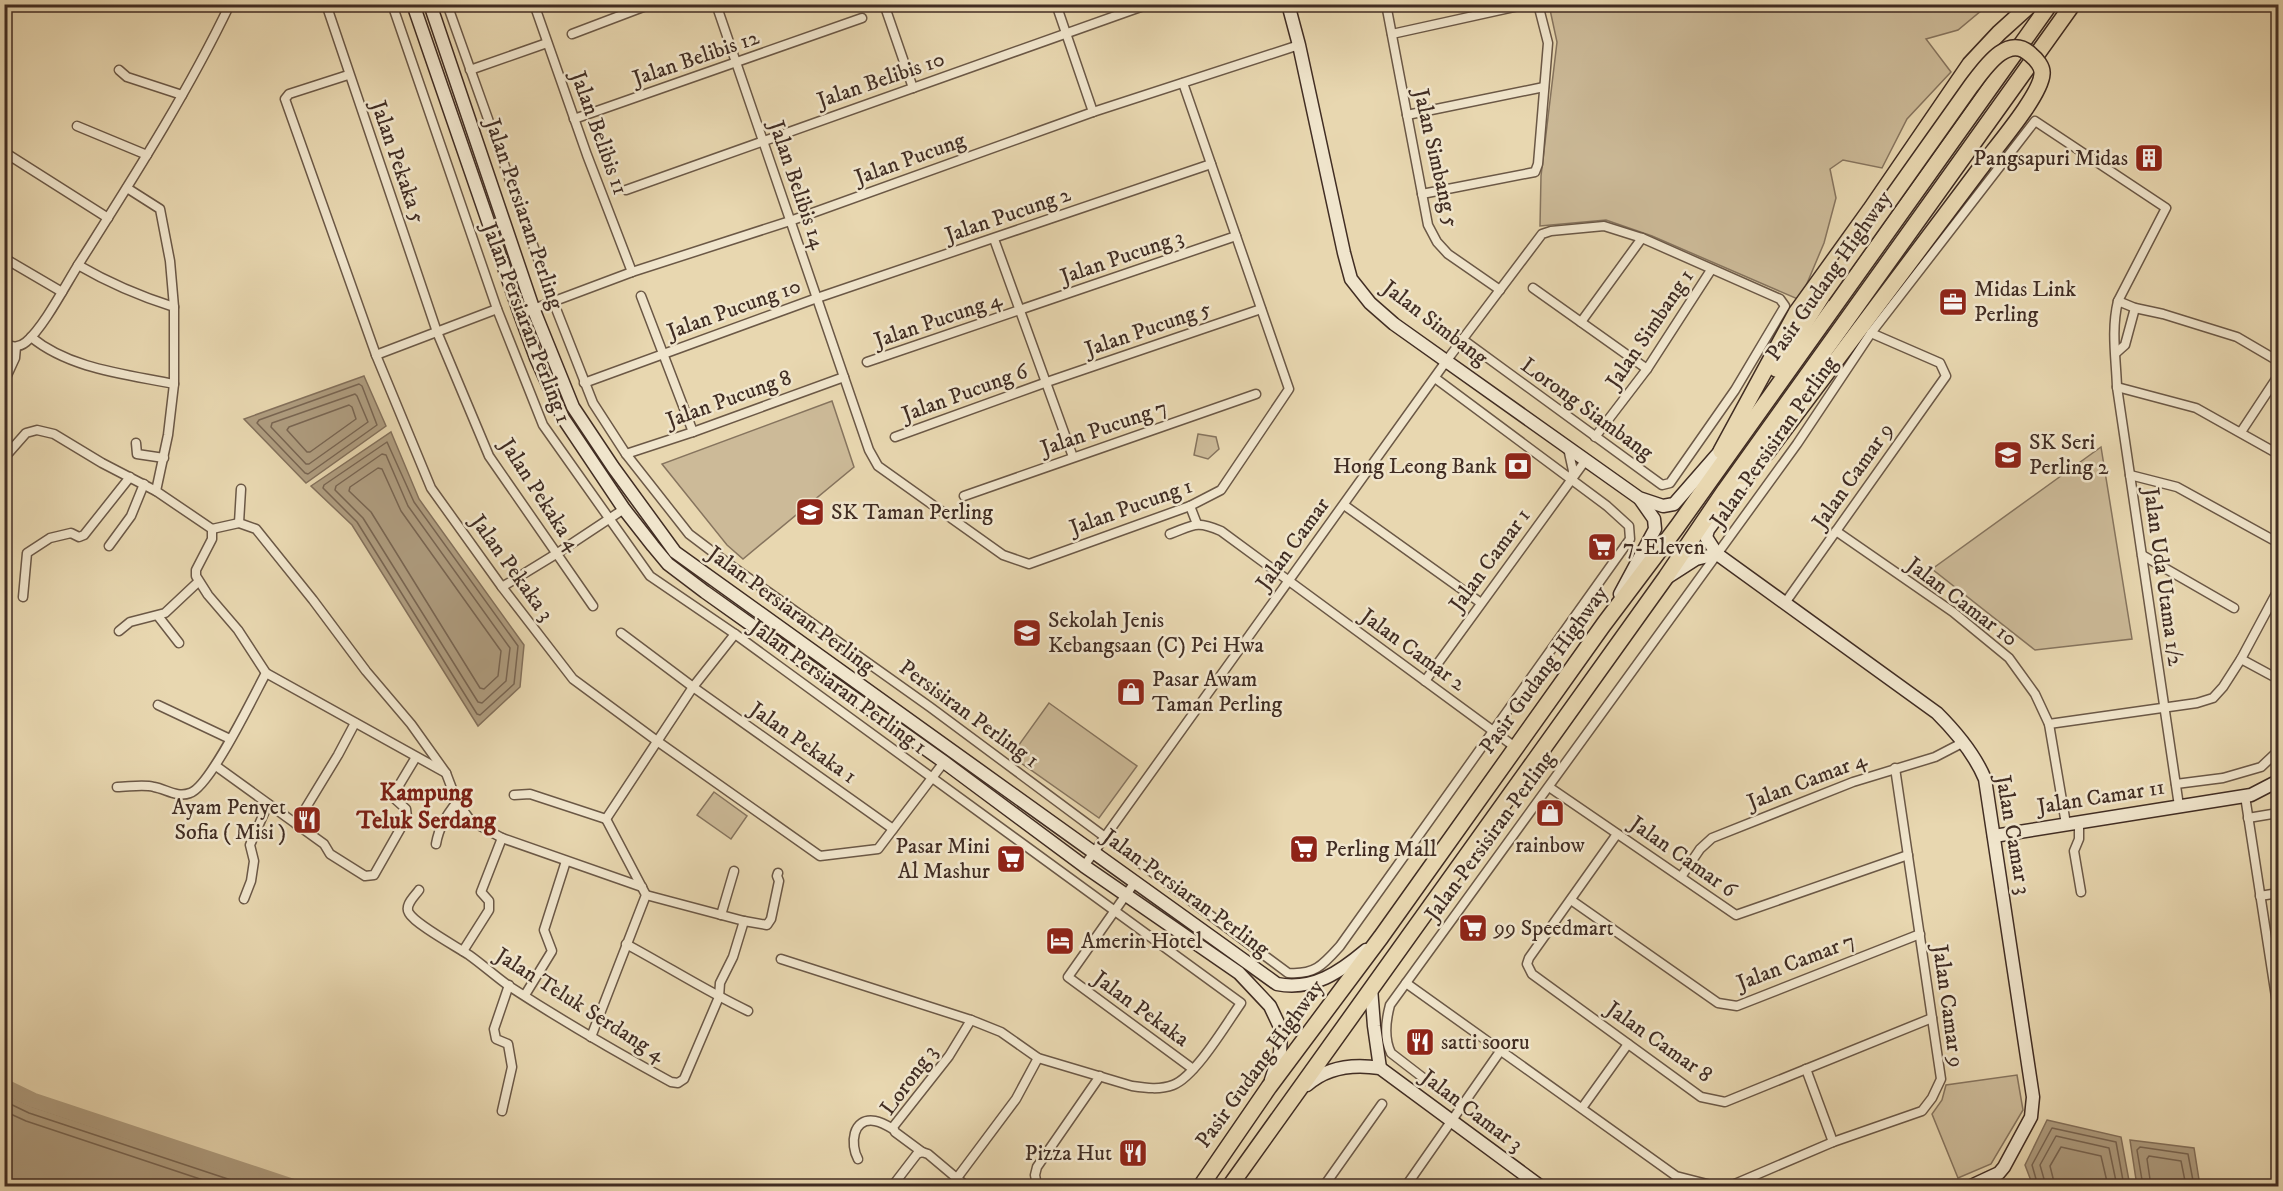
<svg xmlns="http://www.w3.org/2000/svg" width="2283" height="1191" font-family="'IM FELL DW Pica',serif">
  <rect width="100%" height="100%" fill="#e8d7b0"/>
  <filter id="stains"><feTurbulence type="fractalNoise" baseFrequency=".00333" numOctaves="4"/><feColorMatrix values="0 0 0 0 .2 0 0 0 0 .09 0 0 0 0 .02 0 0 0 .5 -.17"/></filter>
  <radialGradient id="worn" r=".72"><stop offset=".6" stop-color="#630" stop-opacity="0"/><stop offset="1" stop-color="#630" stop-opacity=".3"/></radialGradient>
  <!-- green -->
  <g fill="#ccba98" stroke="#86745e" stroke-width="1.5">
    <path d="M1549 5H1988L1958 30 1926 39 1951 72 1907 119 1882 168 1843 160 1830 169 1836 198 1824 243 1800 300 1652 236 1606 220 1540 226 1541 176 1557 42Z"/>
    <path d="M832 401 854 467 743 559 727 545 662 464Z"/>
    <path d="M1198 434 1216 437 1219 449 1208 459 1194 455Z"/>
    <path d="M2101 447 2132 639 2035 650 1932 569Z"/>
    <path d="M1049 703 1137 766 1099 818 1011 756Z"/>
    <path d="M714 792 747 816 731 839 697 815Z"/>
    <path d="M2017 1075 2023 1110 1991 1164 1958 1178 1932 1114 1942 1100 1946 1085Z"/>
  </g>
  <!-- water -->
  <g fill="#af9d80" stroke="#83705b" stroke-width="1.5">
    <path d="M364 376 386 426 306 483 244 419Z"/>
    <path d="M391 432 419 499 524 645 520 687 478 726 352 525 311 486Z"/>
    <path d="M5 1086 33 1100 292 1186H5Z"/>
    <path d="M2047 1120 2121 1137 2130 1186H2033L2025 1165Z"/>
    <path d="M2130 1140 2194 1148 2200 1186H2137Z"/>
  </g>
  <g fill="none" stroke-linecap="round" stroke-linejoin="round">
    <!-- shore -->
    <g stroke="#786552" stroke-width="1.5">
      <path d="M359 384 362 386 377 425 308 474 305 473 257 423 259 420Z"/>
      <path d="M355 394 357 396 368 422 309 464H306L271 427 272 423Z"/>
      <path d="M349 405 352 407 356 419 310 452H307L287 430 289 427Z"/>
      <path d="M387 442 414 502 518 646 514 684 480 715 477 714 357 522 323 488 324 485Z"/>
      <path d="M382 454 386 455 408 506 510 648 506 681 482 703 478 702 363 518 335 490 336 486Z"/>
      <path d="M378 468 382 469 401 511 501 651 498 676 484 689 480 688 371 512 349 491 350 487Z"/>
      <path d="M4 1093 31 1106 273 1186"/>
      <path d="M4 1101 29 1113 249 1186"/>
      <path d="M4 1111 26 1121 221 1186"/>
      <path d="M2038 1186 2032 1165 2052 1128 2116 1142 2124 1186"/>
      <path d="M2046 1186 2040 1165 2056 1136 2109 1148 2117 1186"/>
      <path d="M2055 1186 2050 1166 2061 1147 2101 1156 2108 1186"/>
      <path d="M2143 1186 2137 1150 2140 1147 2188 1154 2194 1186"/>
      <path d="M2151 1186 2147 1159 2149 1156 2181 1161 2186 1186"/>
    </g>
    <!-- river -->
    <path stroke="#af9d80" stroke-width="15" d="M4 1086 33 1100 292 1186"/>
    <!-- street casing -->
    <g stroke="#6b5846" stroke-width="11">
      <g id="street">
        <path d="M326 4 437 332 489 456 593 606"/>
        <path d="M392 4 497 309 543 425 650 576 735 634 1241 1003C1227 1023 1195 1077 1173 1085 1160 1090 1146 1088 1132 1086L1038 1058 1001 1032 971 1020 781 959"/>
        <path d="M447 4 553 301 593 403 626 454 689 534 726 562 930 707 1288 973C1315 975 1323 965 1340 946L1630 539 1629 526 1607 506 1435 378"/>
        <path d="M534 4 587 155 632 272"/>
        <path d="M716 4 869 450 878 466 1003 555 1029 564 1190 506 1221 490 1289 389 1183 83"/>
        <path d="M884 4 913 88"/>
        <path d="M1056 4 1093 112"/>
        <path d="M1386 4 1428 225 1437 242 1448 254 1500 290"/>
        <path d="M572 34 651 4"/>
        <path d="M1392 34 1528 4"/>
        <path d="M119 70 127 77 182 95"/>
        <path d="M470 70 547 43"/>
        <path d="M348 75 289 94 285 99 376 355 431 488 502 587 573 679 657 741 820 856 878 849 944 762"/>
        <path d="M1407 115 1544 87"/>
        <path d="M574 119 862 18"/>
        <path d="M77 126 147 155"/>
        <path d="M4 152 108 218"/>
        <path d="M127 188 160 209 170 261 174 307"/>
        <path d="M626 190 1149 4"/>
        <path d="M1422 194 1535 172 1538 164 1548 43 1538 4"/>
        <path d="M994 239 1073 457"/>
        <path d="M4 258 62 292"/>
        <path d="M78 265C109 283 139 296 174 307V384L168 435 156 491 212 529V539L196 570V576L208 595 238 630 266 673 446 773"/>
        <path d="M1533 288 1647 369"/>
        <path d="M641 296 693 432"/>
        <path d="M2118 301 2135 308 2163 314 2237 337 2278 361"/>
        <path d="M520 314 632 272 790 221 1093 112 1299 45"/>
        <path d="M1581 322 1642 238"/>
        <path d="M31 337C70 369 125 374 174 384"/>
        <path d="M4 344C12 347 19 348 26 342 44 327 66 284 80 262 133 178 187 94 230 4"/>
        <path d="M2116 353 2125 345 2135 308"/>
        <path d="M376 355 497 309"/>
        <path d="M867 362 1236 236"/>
        <path d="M4 382 15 358 16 347"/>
        <path d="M584 383 817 298 1211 164"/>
        <path d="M2117 387 2196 408 2278 454"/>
        <path d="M2241 432 2278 376"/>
        <path d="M895 437 1047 382 1261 309"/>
        <path d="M1595 437 1647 369 1711 270"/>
        <path d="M136 443 137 454 164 458"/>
        <path d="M1568 448 1573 471 1572 478"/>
        <path d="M626 454 693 432 844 377"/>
        <path d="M4 458 26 433 37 430 54 434 102 463 156 491"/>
        <path d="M2130 475 2177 487 2275 541"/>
        <path d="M964 496 1256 394"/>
        <path d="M1344 505 1481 603"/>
        <path d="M1190 506 1197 524"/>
        <path d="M239 523 241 489"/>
        <path d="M212 529 239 523 256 529 313 600 366 671 411 724 446 773 457 802 471 821 502 838 642 887"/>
        <path d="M1836 531 1953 612 2009 658 2035 694 2049 724 2066 824"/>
        <path d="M1170 534C1194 525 1196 520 1221 531L1515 747"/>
        <path d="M109 546 131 516 144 484"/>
        <path d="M2142 555 2234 608"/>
        <path d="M502 587 556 554 624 509"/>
        <path d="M23 597 27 553 50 538 71 533 79 537 84 535 130 477"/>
        <path d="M1785 603 1946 376 1940 363 1871 333"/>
        <path d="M158 616 179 643"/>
        <path d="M119 631 130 622 165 613 198 582"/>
        <path d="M621 633 693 687 893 829"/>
        <path d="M2241 659 2278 679"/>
        <path d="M1425 681 1585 461"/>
        <path d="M158 705 230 739"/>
        <path d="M2049 724 2197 703 2213 698 2223 687 2241 659 2278 590"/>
        <path d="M216 766 324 844 330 854 365 876 374 875 407 817 406 809 395 799V792L416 757"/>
        <path d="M2176 784 2223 778 2261 767 2278 751"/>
        <path d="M117 787C129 787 143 784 154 787 166 789 177 798 190 793 210 787 254 695 266 673"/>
        <path d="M1549 787 1736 915 1908 855"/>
        <path d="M514 795 530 794 606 819"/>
        <path d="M2245 796 2278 1010"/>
        <path d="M2248 818 2278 813"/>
        <path d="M606 819 693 687 735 634"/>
        <path d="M2079 822V839L2074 851 2081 892"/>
        <path d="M296 824 338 755 355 723"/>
        <path d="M1617 834 1529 958 1527 964 1532 974 1701 1097 1725 1102 1932 1018"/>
        <path d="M436 844C439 827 446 816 457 802"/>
        <path d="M1084 866 1447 360 1542 234 1551 231 1604 226 1642 238 1780 299 1785 306 1735 390 1670 483 1662 485 1462 339"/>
        <path d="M1681 877 1700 849 1712 838 1853 782 1935 757 1962 743"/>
        <path d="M1135 882 1068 977 1193 1069"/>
        <path d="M419 890C415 896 404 905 409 913 415 924 457 947 469 955 483 965 495 976 509 986 561 1020 616 1052 671 1082L678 1083 684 1079 719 997 720 983 733 957 744 921"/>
        <path d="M646 895 744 921 767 925 771 919 779 881 777 876 778 873"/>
        <path d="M2260 896 2278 893"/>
        <path d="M244 899 251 881 254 861 250 845 268 804"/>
        <path d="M1571 900 1718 1003 1737 1006 1920 934"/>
        <path d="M721 915 734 871"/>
        <path d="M626 944C667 966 706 991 748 1011"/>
        <path d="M463 951 489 910V901L481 892 502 838"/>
        <path d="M1406 983 1676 1176 1715 1186"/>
        <path d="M525 995 552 951 544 930 566 861"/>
        <path d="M591 1037 646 895 606 819"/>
        <path d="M1806 1069 1833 1142"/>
        <path d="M1461 1107 1391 1053C1384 1039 1386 1020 1390 1005L1797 444 1871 333 2035 121 2166 208 2118 301C2111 330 2116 358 2117 387L2179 806"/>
        <path d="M1582 1108 1628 1044"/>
        <path d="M502 1111 512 1067 508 1044 496 1039 494 1029 509 985"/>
        <path d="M922 1152 895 1132 893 1127 949 1056 971 1020"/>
        <path d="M858 1159C850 1145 852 1117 875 1121 881 1122 888 1126 893 1129"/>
        <path d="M894 1184 917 1154 922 1152 928 1154 966 1186"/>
        <path d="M951 1186 1016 1099 1038 1058"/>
        <path d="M1037 1186 1035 1175 1037 1167 1100 1076"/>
        <path d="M1324 1186 1382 1104"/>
        <path d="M1406 1186 1501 1050"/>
        <path d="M1730 1186 1833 1142 1922 1111 1932 1098 1941 1079 1895 768"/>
      </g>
    </g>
    <!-- secondary casing -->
    <g stroke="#412d23" stroke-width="15">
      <g id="secondary">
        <path d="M413 4 520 314 536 358 563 418 624 509 653 546 668 564 705 592 944 762 1084 866 1239 973 1270 1006 1279 1025 1281 1034 1280 1053 1271 1080"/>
        <path d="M430 4 533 308 573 407 613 467 675 552 1277 984C1313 991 1340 972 1366 950"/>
        <path d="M1288 4 1299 45 1344 253 1351 279 1370 303 1394 324 1639 498 1663 506 1674 504 1722 449"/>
        <path d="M1749 474 1708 530 1706 537 1717 554 1937 713C1955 731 1975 755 1985 779L2033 1097 2031 1117 2004 1167 1999 1173 1971 1186"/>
        <path d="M1668 577 1696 559 1717 554"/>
        <path d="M1620 594 1655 529 1654 519 1640 499"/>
        <path d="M1994 836 2251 795 2278 781"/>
        <path d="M1371 988 1374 1026 1380 1068"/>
        <path d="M1307 1085C1327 1067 1354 1064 1380 1068L1540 1186"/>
      </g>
    </g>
    <!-- highway casing -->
    <g stroke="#412d23" stroke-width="18">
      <g id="highway">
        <path d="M1776 369 1822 296"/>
        <path d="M1721 451 1796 313 1870 210 1970 64 1999 33 2031 4"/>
        <path d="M1743 477 1768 451 1982 166"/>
        <path d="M1201 1186 1269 1087 1381 937 1604 624 1677 527 2050 4"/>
        <path d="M1230 1186 1666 577 1725 490 2073 4"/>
      </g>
    </g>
    <!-- street -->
    <use href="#street" stroke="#f0e5cc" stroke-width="8"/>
    <!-- secondary -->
    <use href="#secondary" stroke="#f0e5cc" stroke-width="12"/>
    <!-- highway -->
    <use href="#highway" stroke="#e8d7b0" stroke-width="15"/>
    <!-- highway-bridge casing -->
    <g stroke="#412d23" stroke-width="18" stroke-linecap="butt">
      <path id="highway-bridge" d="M1822 296 1971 86C1984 69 2008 32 2031 55 2036 59 2043 67 2042 74 2041 95 1996 147 1982 166"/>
    </g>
    <!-- highway-bridge -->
    <use href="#highway-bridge" stroke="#e8d7b0" stroke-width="15"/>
  </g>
  <!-- icons -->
  <defs>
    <g id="building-square" transform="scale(1.5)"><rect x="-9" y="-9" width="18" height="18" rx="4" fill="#8f2418" stroke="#f0e5cc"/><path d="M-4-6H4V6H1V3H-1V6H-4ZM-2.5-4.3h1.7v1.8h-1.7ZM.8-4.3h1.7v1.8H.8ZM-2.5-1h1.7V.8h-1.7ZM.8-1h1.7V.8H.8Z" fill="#fff"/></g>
    <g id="office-square" transform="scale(1.5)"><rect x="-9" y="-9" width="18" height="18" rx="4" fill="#8f2418" stroke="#f0e5cc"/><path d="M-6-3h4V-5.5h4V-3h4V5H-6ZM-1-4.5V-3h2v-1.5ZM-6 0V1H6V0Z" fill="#fff"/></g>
    <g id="school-square" transform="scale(1.5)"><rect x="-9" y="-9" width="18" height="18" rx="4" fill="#8f2418" stroke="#f0e5cc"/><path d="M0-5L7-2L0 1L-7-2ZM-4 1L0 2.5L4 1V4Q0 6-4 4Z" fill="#fff"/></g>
    <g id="bank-square" transform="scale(1.5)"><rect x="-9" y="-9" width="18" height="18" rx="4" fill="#8f2418" stroke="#f0e5cc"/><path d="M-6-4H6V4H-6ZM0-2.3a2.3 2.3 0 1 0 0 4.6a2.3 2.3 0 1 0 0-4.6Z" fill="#fff"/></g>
    <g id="supermarket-square" transform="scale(1.5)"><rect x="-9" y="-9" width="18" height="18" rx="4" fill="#8f2418" stroke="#f0e5cc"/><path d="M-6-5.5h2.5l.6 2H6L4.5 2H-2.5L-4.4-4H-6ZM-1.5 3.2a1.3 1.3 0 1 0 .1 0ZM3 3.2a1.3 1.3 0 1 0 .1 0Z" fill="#fff"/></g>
    <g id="shop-square" transform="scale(1.5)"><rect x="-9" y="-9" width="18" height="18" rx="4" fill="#8f2418" stroke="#f0e5cc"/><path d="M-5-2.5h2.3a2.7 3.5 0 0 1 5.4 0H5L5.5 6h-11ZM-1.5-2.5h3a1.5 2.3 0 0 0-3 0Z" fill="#fff"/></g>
    <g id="restaurant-square" transform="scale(1.5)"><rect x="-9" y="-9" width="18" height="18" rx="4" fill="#8f2418" stroke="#f0e5cc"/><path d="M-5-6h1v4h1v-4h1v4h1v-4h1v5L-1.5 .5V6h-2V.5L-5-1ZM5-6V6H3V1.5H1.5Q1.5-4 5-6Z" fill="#fff"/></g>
    <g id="hotel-square" transform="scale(1.5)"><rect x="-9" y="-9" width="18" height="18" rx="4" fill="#8f2418" stroke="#f0e5cc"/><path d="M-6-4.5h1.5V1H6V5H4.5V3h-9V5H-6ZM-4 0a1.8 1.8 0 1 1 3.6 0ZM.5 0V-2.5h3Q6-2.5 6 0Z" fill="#fff"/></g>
  </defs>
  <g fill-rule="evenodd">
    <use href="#building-square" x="2149" y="158"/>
    <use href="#office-square" x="1953" y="302"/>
    <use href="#school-square" x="2008" y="455"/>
    <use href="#bank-square" x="1518" y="466"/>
    <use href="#school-square" x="810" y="512"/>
    <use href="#supermarket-square" x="1602" y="547"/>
    <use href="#school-square" x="1027" y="633"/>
    <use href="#shop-square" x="1131" y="692"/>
    <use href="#shop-square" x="1550" y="813"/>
    <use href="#restaurant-square" x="307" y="820"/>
    <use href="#supermarket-square" x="1304" y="849"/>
    <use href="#supermarket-square" x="1011" y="859"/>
    <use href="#supermarket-square" x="1473" y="928"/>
    <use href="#hotel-square" x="1060" y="941"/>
    <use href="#restaurant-square" x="1420" y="1042"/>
    <use href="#restaurant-square" x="1133" y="1153"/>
  </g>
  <g text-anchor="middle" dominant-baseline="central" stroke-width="5" stroke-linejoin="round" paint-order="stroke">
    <!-- street labels -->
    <g font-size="22" fill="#412d23" stroke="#f0e5cc">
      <text transform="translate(696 58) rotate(-19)">Jalan Belibis 12</text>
      <text transform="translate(881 80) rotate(-19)">Jalan Belibis 10</text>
      <text transform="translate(599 133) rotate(70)">Jalan Belibis 11</text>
      <text transform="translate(1436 158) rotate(77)">Jalan Simbang 5</text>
      <text transform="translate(910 159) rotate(-20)">Jalan Pucung</text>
      <text transform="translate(398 162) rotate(71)">Jalan Pekaka 5</text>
      <text transform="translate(797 185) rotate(71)">Jalan Belibis 14</text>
      <text transform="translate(524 214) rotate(71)">Jalan Persiaran Perling</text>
      <text transform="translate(1008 215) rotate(-19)">Jalan Pucung 2</text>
      <text transform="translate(1122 257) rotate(-19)">Jalan Pucung 3</text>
      <text transform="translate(1829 276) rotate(-55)">Pasir Gudang Highway</text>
      <text transform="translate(734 309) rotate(-20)">Jalan Pucung 10</text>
      <text transform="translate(938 320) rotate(-19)">Jalan Pucung 4</text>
      <text transform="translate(526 323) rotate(69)">Jalan Persiaran Perling 1</text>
      <text transform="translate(1435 323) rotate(37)">Jalan Simbang</text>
      <text transform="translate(1148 329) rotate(-19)">Jalan Pucung 5</text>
      <text transform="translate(1650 329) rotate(-56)">Jalan Simbang 1</text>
      <text transform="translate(965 393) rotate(-20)">Jalan Pucung 6</text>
      <text transform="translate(729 399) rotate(-20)">Jalan Pucung 8</text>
      <text transform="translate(1587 409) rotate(36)">Lorong Siambang</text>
      <text transform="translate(1104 428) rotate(-19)">Jalan Pucung 7</text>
      <text transform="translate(1774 442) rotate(-55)">Jalan Persisiran Perling</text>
      <text transform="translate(1853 476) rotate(-55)">Jalan Camar 9</text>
      <text transform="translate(540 495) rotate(57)">Jalan Pekaka 4</text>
      <text transform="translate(1131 507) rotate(-20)">Jalan Pucung 1</text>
      <text transform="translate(1293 544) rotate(-54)">Jalan Camar</text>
      <text transform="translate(1490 560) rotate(-54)">Jalan Camar 1</text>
      <text transform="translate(512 568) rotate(54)">Jalan Pekaka 3</text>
      <text transform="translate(2163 577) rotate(82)">Jalan Uda Utama 1/2</text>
      <text transform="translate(1962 602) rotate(37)">Jalan Camar 10</text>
      <text transform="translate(791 610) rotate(36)">Jalan Persiaran Perling</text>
      <text transform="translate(1413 650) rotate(36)">Jalan Camar 2</text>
      <text transform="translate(1544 670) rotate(-54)">Pasir Gudang Highway</text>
      <text transform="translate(838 687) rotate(36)">Jalan Persiaran Perling 1</text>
      <text transform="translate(969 714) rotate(36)">Persisiran Perling 1</text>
      <text transform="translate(803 743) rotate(35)">Jalan Pekaka 1</text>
      <text transform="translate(1807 781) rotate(-21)">Jalan Camar 4</text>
      <text transform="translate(2101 797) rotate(-9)">Jalan Camar 11</text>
      <text transform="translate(2013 835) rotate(80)">Jalan Camar 3</text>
      <text transform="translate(1490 836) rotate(-54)">Jalan Persisiran Perling</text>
      <text transform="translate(1683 857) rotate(35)">Jalan Camar 6</text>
      <text transform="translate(1186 893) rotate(36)">Jalan Persiaran Perling</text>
      <text transform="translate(1796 962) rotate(-21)">Jalan Camar 7</text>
      <text transform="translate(580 1005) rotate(32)">Jalan Teluk Serdang 4</text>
      <text transform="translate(1948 1006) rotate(82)">Jalan Camar 9</text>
      <text transform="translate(1141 1009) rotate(36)">Jalan Pekaka</text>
      <text transform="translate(1659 1042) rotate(35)">Jalan Camar 8</text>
      <text transform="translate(1260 1064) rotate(-54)">Pasir Gudang Highway</text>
      <text transform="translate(909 1080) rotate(-54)">Lorong 3</text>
      <text transform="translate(1472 1111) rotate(37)">Jalan Camar 3</text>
    </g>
    <!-- poi labels -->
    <g font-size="22" fill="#412d23" stroke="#f0e5cc" text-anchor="start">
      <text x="2128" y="158" text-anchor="end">Pangsapuri Midas</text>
      <text x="1974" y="289">Midas Link<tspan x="1974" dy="25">Perling</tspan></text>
      <text x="2029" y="442">SK Seri<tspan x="2029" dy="25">Perling 2</tspan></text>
      <text x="1497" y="466" text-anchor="end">Hong Leong Bank</text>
      <text x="831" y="512">SK Taman Perling</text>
      <text x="1623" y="547">7-Eleven</text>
      <text x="1048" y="620">Sekolah Jenis<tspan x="1048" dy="25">Kebangsaan (C) Pei Hwa</tspan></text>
      <text x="1152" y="679">Pasar Awam<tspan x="1152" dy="25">Taman Perling</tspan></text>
      <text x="286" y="807" text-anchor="end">Ayam Penyet<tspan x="286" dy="25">Sofia ( Misi )</tspan></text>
      <text x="1550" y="845" text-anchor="middle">rainbow</text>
      <text x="990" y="846" text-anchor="end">Pasar Mini<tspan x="990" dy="25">Al Mashur</tspan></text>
      <text x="1325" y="849">Perling Mall</text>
      <text x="1494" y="928">99 Speedmart</text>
      <text x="1081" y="941">Amerin Hotel</text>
      <text x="1441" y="1042">satti sooru</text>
      <text x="1112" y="1153" text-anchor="end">Pizza Hut</text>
    </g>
    <!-- neighbourhood labels -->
    <g font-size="24" font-weight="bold" fill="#7a1f14" stroke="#f0e5cc">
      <text x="426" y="793">Kampung<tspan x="426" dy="28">Teluk Serdang</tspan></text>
    </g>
  </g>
  <!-- margin -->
  <rect width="2283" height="1191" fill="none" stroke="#e8d7b0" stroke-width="24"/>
  <rect x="6" y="6" width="2271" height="1179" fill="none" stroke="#412d23" stroke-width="3"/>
  <rect x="12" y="12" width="2259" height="1167" fill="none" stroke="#412d23" stroke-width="1.5"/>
  <rect width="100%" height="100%" filter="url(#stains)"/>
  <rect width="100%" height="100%" fill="url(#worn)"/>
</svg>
